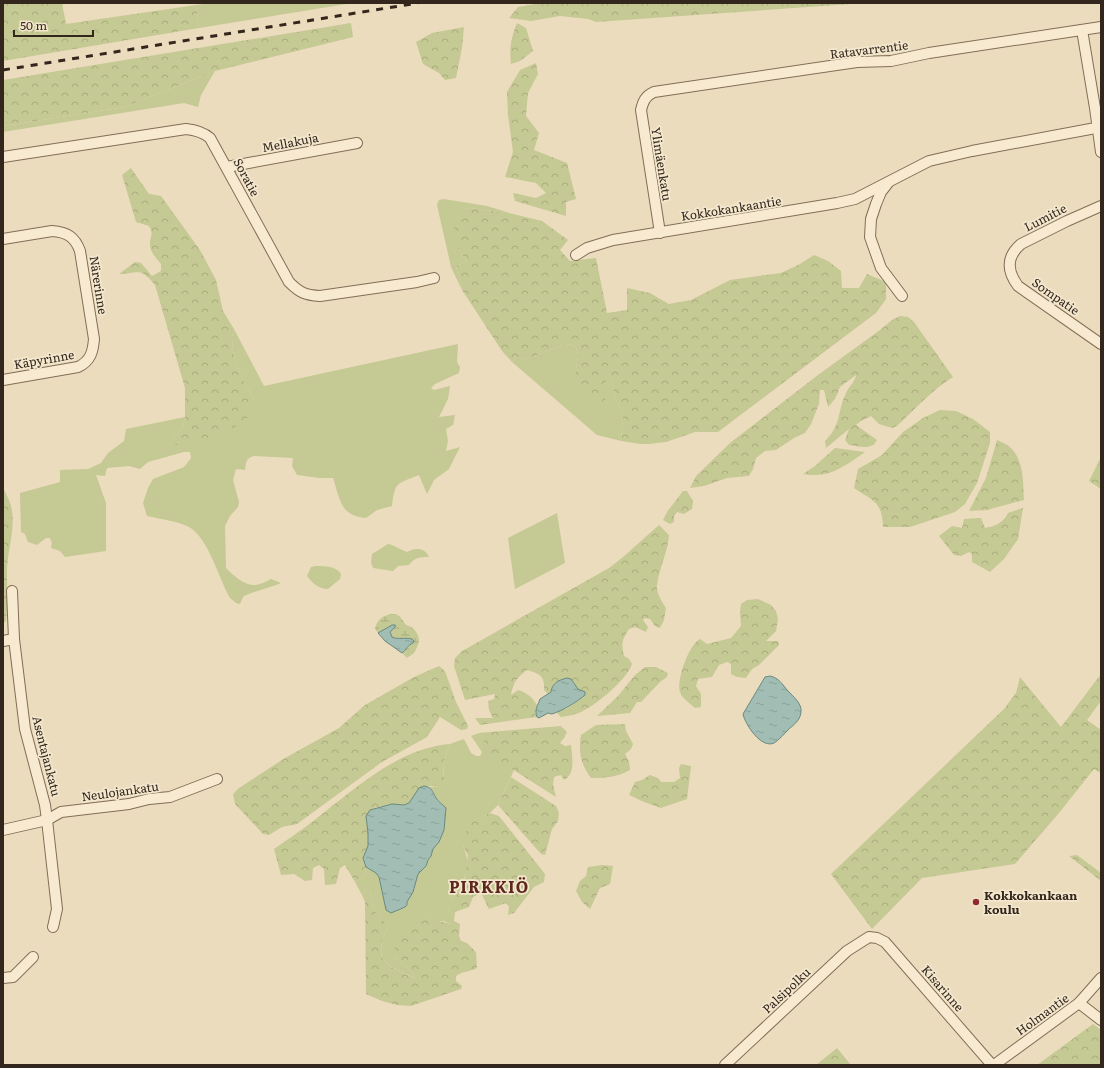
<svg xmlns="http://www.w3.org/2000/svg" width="1104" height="1068" font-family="Literata,serif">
  <defs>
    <pattern id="forest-crowns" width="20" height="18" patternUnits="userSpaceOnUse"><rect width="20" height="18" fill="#c5c993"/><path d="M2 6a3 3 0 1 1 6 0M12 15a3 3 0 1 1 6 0" fill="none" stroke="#aaac7e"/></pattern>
    <pattern id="wetland-marsh" width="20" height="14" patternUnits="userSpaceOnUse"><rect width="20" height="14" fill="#c5c993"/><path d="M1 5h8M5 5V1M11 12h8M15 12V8" fill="none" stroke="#aaac7e"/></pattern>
    <pattern id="water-ripples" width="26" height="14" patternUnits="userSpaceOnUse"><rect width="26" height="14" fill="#a1bdb4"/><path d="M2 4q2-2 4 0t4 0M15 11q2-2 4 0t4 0" fill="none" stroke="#8ba29a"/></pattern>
  </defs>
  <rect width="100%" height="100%" fill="#ecdcbe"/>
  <!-- green -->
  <g fill="#c5c993">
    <path d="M212 3H353L199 28 196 5Z"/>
    <path d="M215 71 201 95 198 107 184 103 3 132V126L125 107Z"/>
    <path d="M444 199 487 206 513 214 471 208 463 209 459 250 467 261 456 266 462 290 451 267 437 205 439 200Z"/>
    <path d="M234 329 264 386 458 344 457 362 460 367 459 373 435 384 431 388 434 390 450 386 448 399 439 417 455 415 453 425 446 429 448 441 446 451 460 447 449 469 434 480 427 494 419 475C397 484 395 481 392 506L377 510 366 518C340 516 340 499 333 478H319L297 475 292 466 293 458 254 456C246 458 246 462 245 470L236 469 233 480 239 502 238 507 230 516 225 526 226 568C234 576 245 586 256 585 261 584 267 581 271 579L281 583C275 586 246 594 243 597 242 599 241 602 240 604L236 603 230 598C219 579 208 537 189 527 178 521 160 519 147 516L143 503 148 488 153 479 184 467 191 458 190 452H184L148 462 140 469 129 466 107 468 105 476 96 475 106 503V551L65 557 60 551 51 548 52 543 50 538H46L37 545 28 542 25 534 21 532 20 493 60 482V470L88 469 101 463 108 453 124 441 126 429 185 417 183 426 173 440 254 400C242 378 227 353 234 329Z"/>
    <path d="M571 344 576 347 578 357 575 374 609 377 611 379 616 400 623 415 621 441 597 435 512 362 517 357H521L524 360 563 345Z"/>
    <path d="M557 513 565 563 515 589 508 538Z"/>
    <path d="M388 544C395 545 400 550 407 552 416 547 425 548 429 557 420 557 415 557 409 565L398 566 393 571 373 568 371 562 372 554Z"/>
    <path d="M316 566C325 566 336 566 341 574L340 579 328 589C319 589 312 583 307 576L311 567Z"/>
    <path d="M479 733C491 752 496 758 514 770L498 805 490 813 476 819 463 846C477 876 453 887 448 912H455L454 921 450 924 444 921H436L427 917 395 957 413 973 415 978C384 965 372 960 389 925 375 914 372 909 370 891H366L362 895 355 882 363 878 366 867 376 873 379 877 386 910 391 913 405 907 418 874 426 866 428 860 431 856 433 849 439 842 444 830 446 808 436 798 433 791 429 787 439 786 444 775 443 763 450 744 464 739 471 753 476 756H480L482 752 471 736Z"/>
  </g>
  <!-- forest -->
  <g fill="url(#forest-crowns)">
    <path d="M3 3H62L66 24 196 5 199 28 3 61Z"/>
    <path d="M541 3H866L596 22 588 19 560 16 531 21 509 18 518 7Z"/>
    <path d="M351 23 353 37 215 71 125 107 3 126V80Z"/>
    <path d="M517 23 526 28 533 51 520 61 511 64C509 49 511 37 517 23Z"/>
    <path d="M464 27 462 48 456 78 445 80 439 73 423 64 416 42 432 33Z"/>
    <path d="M536 63 538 74 528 93 526 116 539 133 534 150 567 163 576 199 566 202V216L515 201 513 193 536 198 546 193 536 183 505 177 513 152 508 115 507 92 520 70Z"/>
    <path d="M131 168 149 194 161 196 200 250 216 280 223 311 234 329C227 353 242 378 254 400L248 417 243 423 205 441 176 445 173 440 183 426 185 417V388L155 285C140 267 140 273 119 274L135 262 141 263 152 276 161 271V264C156 258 150 252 150 244 150 235 154 235 149 226L136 222 122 175Z"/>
    <path d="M471 208 513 214 542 221 568 240 560 250 570 261 596 258 607 313 627 310V288L650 293 669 304 691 300 730 280 781 273 800 264 814 255 828 261 841 271 842 288H859L867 274 886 282V299L876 313 718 432H695L666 442 648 444H640L621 441 623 415 616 400 611 379 609 377 606 378 605 403 586 391 575 374 578 357 576 347 571 344 563 345 524 360 521 357H517L512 362 502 351 462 290 456 266 467 261 459 250 452 233 463 209Z"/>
    <path d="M900 316 908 317 914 322 953 377C932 390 915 409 897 426L892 428 879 424 871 416 861 421 856 425 877 440C871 451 859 446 849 445L845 440 849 429 826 448 825 441C842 425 837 410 847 391 850 385 855 382 856 375L840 387 835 399 828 407 824 390H820L819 404 811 424 805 433 794 438 776 450 765 451 756 458 753 469 749 476 727 478 704 486 690 488 696 476 730 443 818 375 880 330 892 320Z"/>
    <path d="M940 410 956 411 973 419 990 432V443L977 483 965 504 955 512 910 527H883C882 501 873 501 854 488L858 469 882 455 903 432 923 418Z"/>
    <path d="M997 440C1001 442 1007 444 1011 448 1024 461 1023 483 1024 500L987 510 969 511 986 478Z"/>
    <path d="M835 448 865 452C845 466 829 479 803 474L815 466Z"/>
    <path d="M1101 457V489L1089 481Z"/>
    <path d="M3 488C7 495 11 503 12 511 15 531 7 552 7 572 7 589 8 605 6 621L3 624Z"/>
    <path d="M683 491H687L693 501 692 509 684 514 677 512 674 516V522L670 524 663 520 667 512Z"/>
    <path d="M1023 508 1018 539 1004 559 990 572 972 562V554L969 552 961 556 954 555 939 536 952 526 962 528 964 519 981 518 985 528C996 526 1003 523 1008 513Z"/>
    <path d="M659 525 669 535C668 552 659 568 657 585 656 593 662 602 666 608L664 620 660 628 655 626 650 619 645 618 643 620 648 627 646 632 635 627 629 629C622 640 621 643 624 656L629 659 632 664C627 680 595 706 579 713 573 715 567 716 561 717L556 712C560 710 562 710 566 709 571 707 575 701 581 698L582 690 578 689 571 679C559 676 557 689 548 694L544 690C545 676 540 674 527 670 516 679 514 681 511 695L518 690C527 692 534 699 538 707L535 713 537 717 480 725 475 718H493L489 710 488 701 494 699 495 694 465 700 454 666 455 658 462 651 609 568 623 557Z"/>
    <path d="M758 599 771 605 776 611 778 619 776 631 766 641H778L779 645 759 665 752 669 746 678 737 677 731 674V664L727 662 719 665 712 677 698 679 696 686 701 694V707L695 708C690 703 682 699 680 692 676 681 689 644 700 639L707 644 731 638 741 626 740 612 741 604 747 600Z"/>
    <path d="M439 666 445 671 456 702 468 726 467 729 461 730 440 717 427 737 382 762 297 824 282 827 269 835 263 834 235 804 233 794 239 788 285 758 339 728 365 705 414 677Z"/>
    <path d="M645 667H656L668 673 667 677 660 682 641 702H637L630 713 597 716 618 696 635 675Z"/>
    <path d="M1101 674V701L1087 720 1101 730V773L1094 769 1059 813 1015 864 922 878 872 929 831 874 1004 709 1016 693 1020 677 1061 727Z"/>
    <path d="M625 724 626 731 633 744 631 749 625 754 629 762 630 770C618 777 605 778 591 778 581 766 578 750 581 735L596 725Z"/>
    <path d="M561 726 567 732 564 738 560 743 565 746 571 745C572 757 576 774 564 780L561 775 554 777 553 784 556 797 498 760 488 748 479 733Z"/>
    <path d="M450 744 443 763 444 781 439 786H424L409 803 404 805 392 804 374 808 366 816 368 833V846L363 858 366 867 363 878 355 882 345 865 340 868 336 884 325 885 324 869 319 865 313 868 312 880 305 881 294 874 281 875 274 849C284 842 294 835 304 828 347 796 395 748 450 744Z"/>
    <path d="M681 764 691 766 687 799 661 808 644 802 629 795 635 782 642 780 650 775 658 778 661 782H674L680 778 679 768Z"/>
    <path d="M511 777 556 806 559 813 558 821 552 829 545 855 541 854 498 805Z"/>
    <path d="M490 813 499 816 545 874 544 882 534 887 514 913 508 915 509 906 506 903 489 909 481 893 473 897 469 907 455 912H448L450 903 458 890 465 877 468 855 463 846 462 839 471 823 476 819Z"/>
    <path d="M1077 855 1101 873V881L1069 856Z"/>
    <path d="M602 865 613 866 610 884 600 888 590 909 582 902 576 891 580 881 586 876 588 867Z"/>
    <path d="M366 891H370C372 909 375 914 389 925 372 959 383 965 415 978L413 973 395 957C393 940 398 932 412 923 416 920 420 917 426 917 429 917 432 919 435 920 441 922 443 921 449 924L454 921 460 924 459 936 461 941 467 943 476 952 477 968C470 972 462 971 456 976V981L462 986 461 989 411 1006 397 1005 382 1001 366 994 365 902 362 895Z"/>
    <path d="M1093 1024 1101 1030V1065H1037Z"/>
    <path d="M837 1048 851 1065H816Z"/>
  </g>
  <!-- wetland -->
  <path fill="url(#wetland-marsh)" d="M390 614C401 614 400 617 406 625 412 626 419 633 419 640 419 644 416 650 414 653L407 658 402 653C407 649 407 646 413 643L412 639C406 637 398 640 392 637L390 632 395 627 389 626 382 632 378 633 375 629C377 620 381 617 390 614Z"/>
  <!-- water -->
  <g fill="url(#water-ripples)" stroke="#698a80">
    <path d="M392 625H395V627L390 632 392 637C398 640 406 637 412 639L414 641 413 643C407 646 407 649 402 653L385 641 378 633Z"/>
    <path d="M770 676C779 678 782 684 788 691 793 696 802 704 801 711 801 719 795 724 790 728 785 733 779 740 774 743 761 749 745 724 743 714L765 677Z"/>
    <path d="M567 678 571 679 578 689 585 692V695C575 703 564 710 552 714L548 713 539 718 537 717C534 710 538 705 540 699L551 692C552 683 559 680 567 678Z"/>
    <path d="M424 786C432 787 432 791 436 798 438 801 443 805 446 808L444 830 439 842 433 849 431 856 428 860 426 866 418 874 413 892 407 902V905L405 907 391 913 386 910 379 877 376 873 366 867 363 858 368 846V833L366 816 370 810 392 804 404 805 409 803 419 788Z"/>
  </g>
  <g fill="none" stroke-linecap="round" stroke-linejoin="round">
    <!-- street casing -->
    <g stroke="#836d57" stroke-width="12">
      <g id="street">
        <path d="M1082 30 1095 108 1101 152"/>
        <path d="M3 157 186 129C196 130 203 132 210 138L289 282C300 293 305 295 320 296L417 282 434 278"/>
        <path d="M227 167 357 143"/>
        <path d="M888 183 881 192 876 204 871 219 870 237 881 268 902 296"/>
        <path d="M1101 206 1067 221 1021 244C1006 257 1007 271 1018 286L1101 344"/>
        <path d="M660 233 641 110C643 102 645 96 654 92L857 62 891 61 929 53 1101 27"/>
        <path d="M3 239 52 231C67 232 75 237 80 251L94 339C93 351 91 361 78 367L3 380"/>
        <path d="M576 255 587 248 613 240 837 203 855 199 929 161 972 151 1101 127"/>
        <path d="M12 591 14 639 25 729 45 805 47 820 57 909 53 927"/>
        <path d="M3 641 14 639"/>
        <path d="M3 830 47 820 61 812 129 804 149 799 170 797 217 779"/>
        <path d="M3 978 13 977 33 957"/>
        <path d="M1079 1003 1101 1020"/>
        <path d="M725 1065 847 951 869 937 877 938 885 942 992 1065"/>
        <path d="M994 1065 1079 1003 1101 978"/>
      </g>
    </g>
    <!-- street -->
    <use href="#street" stroke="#f7ead0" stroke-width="10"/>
    <!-- rail -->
    <path stroke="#33261c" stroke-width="3" stroke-dasharray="7 7" stroke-linecap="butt" d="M3 70 418 3"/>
  </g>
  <!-- markers -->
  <circle fill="#902a2f" stroke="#f3e7cd" stroke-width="1.5" cx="976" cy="902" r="4"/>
  <g text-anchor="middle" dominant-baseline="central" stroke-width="3.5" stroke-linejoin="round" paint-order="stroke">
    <!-- street labels -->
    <g font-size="12" fill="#33261c" stroke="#f3e7cd">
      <text transform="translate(869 49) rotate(-7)">Ratavarrentie</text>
      <text transform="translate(290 142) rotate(-11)">Mellakuja</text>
      <text transform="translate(662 164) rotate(81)">Ylimäenkatu</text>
      <text transform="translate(247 177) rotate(62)">Soratie</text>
      <text transform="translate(731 208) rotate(-9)">Kokkokankaantie</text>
      <text transform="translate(1045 217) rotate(-27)">Lumitie</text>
      <text transform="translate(99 285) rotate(81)">Närerinne</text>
      <text transform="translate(1056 296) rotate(35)">Sompatie</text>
      <text transform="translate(44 359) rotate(-10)">Käpyrinne</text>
      <text transform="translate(47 756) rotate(76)">Asentajankatu</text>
      <text transform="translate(120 791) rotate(-8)">Neulojankatu</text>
      <text transform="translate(943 988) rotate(49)">Kisarinne</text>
      <text transform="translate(786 990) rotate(-43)">Palsipolku</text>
      <text transform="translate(1042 1014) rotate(-36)">Holmantie</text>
    </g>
    <!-- poi labels -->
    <g font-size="12" font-weight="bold" fill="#33261c" stroke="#f3e7cd" text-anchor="start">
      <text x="984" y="895">Kokkokankaan<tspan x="984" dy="14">koulu</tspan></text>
    </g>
    <!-- district labels -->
    <g font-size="16" font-weight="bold" letter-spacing="1" fill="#5e271d" stroke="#f3e7cd">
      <text x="489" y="886">PIRKKIÖ</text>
    </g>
  </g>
  <!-- border -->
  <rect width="1104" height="1068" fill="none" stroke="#33261c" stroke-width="8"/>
  <!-- scale -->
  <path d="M14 30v6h79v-6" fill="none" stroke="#33261c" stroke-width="2"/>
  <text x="20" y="30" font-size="12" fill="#33261c" stroke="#f3e7cd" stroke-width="3" paint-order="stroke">50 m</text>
</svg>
